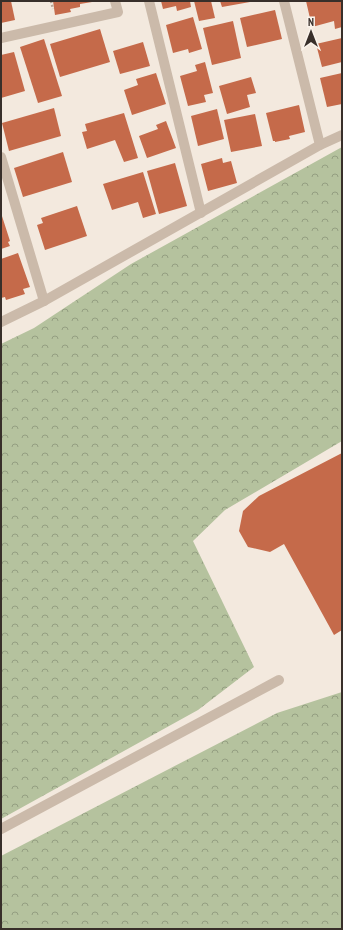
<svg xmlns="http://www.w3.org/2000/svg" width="343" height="930" font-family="'PT Sans Narrow',sans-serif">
  <defs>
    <pattern id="forest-crowns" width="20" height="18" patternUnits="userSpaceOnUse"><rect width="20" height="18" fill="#b5c29e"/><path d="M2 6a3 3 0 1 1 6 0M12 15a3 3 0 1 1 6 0" fill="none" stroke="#949e81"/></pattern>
  </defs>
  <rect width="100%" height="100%" fill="#f3e9de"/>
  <!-- forest -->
  <g fill="url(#forest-crowns)">
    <path d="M342 147V441L225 510 193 541 254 667 198 710 1 819V344L34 328 131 264Z"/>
    <path d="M342 692V929H1V856L277 713Z"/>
  </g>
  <!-- building -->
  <g fill="#c56a4a">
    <path d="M1 1H11L15 20 1 23Z"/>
    <path d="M53 1H92V2L80 4V7L70 9 71 12 55 15Z"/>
    <path d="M161 1H190L191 7 177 11 176 6 163 9Z"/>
    <path d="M194 1H211L215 18 199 21Z"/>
    <path d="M220 1H250V2L222 7Z"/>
    <path d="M306 1H342V27L335 29 334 21 312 27Z"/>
    <path d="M275 10 282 39 247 47 240 18Z"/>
    <path d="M193 17 202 49 189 53 188 49 173 53 166 25Z"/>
    <path d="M233 21 241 58 212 65 203 28Z"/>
    <path d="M100 29 110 62 60 77 50 44Z"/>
    <path d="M342 38V62L322 67 316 44Z"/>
    <path d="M44 39 62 96 38 103 20 47Z"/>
    <path d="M143 42 150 66 120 74 113 51Z"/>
    <path d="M14 52 25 91 1 98V55Z"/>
    <path d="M205 62 213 93 204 95 206 102 188 106 180 76 197 71 195 65Z"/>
    <path d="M156 73 166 104 132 115 124 90 138 85 136 79Z"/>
    <path d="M342 73V104L327 107 320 78Z"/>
    <path d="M251 77 256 93 247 95 250 107 227 114 219 86Z"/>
    <path d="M299 105 305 132 289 136 290 139 275 142V141H273L266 113Z"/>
    <path d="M54 108 61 136 9 151 2 123Z"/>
    <path d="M217 109 224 139 198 146 191 116Z"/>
    <path d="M124 113 138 158 124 162 115 140 87 149 82 132 87 131 85 124Z"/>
    <path d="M255 114 262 146 231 152 224 120Z"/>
    <path d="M166 121 176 148 147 158 139 136 158 129 156 125Z"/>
    <path d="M63 152 72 182 23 197 14 168Z"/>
    <path d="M222 158 223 163 231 161 237 183 208 191 201 164Z"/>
    <path d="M175 163 187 206 159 214 147 171Z"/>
    <path d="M143 172 156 214 143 218 138 202 112 210 103 184Z"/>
    <path d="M77 206 87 236 45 250 37 225 43 223 41 218Z"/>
    <path d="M1 213 10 241 8 242 10 246 1 249Z"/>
    <path d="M18 253 30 287 23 289 25 294 6 300 5 297 1 298V259Z"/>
    <path d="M342 453V630L334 635 284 544 270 552 248 547 239 531 243 511 259 496Z"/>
  </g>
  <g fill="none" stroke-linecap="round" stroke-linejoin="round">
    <!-- path -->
    <path stroke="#b7a494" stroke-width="2.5" stroke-dasharray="2 2" stroke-linecap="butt" d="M51 1 53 9"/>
    <!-- minor -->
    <g stroke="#cbbaaa" stroke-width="10">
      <path d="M149 1 201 213"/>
      <path d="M284 1 320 145"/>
      <path d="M1 38 118 12 115 1"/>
      <path d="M1 157 44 301"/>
      <path d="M1 322 44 301 320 145 342 135"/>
      <path d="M1 829 279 680"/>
    </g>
  </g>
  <!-- border -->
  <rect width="343" height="930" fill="none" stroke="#382f2a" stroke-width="4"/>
  <!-- north arrow -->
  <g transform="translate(311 32)" stroke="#faf3eb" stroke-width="3" paint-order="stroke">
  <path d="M0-3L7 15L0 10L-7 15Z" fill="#382f2a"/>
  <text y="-6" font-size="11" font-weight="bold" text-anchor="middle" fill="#382f2a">N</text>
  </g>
</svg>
